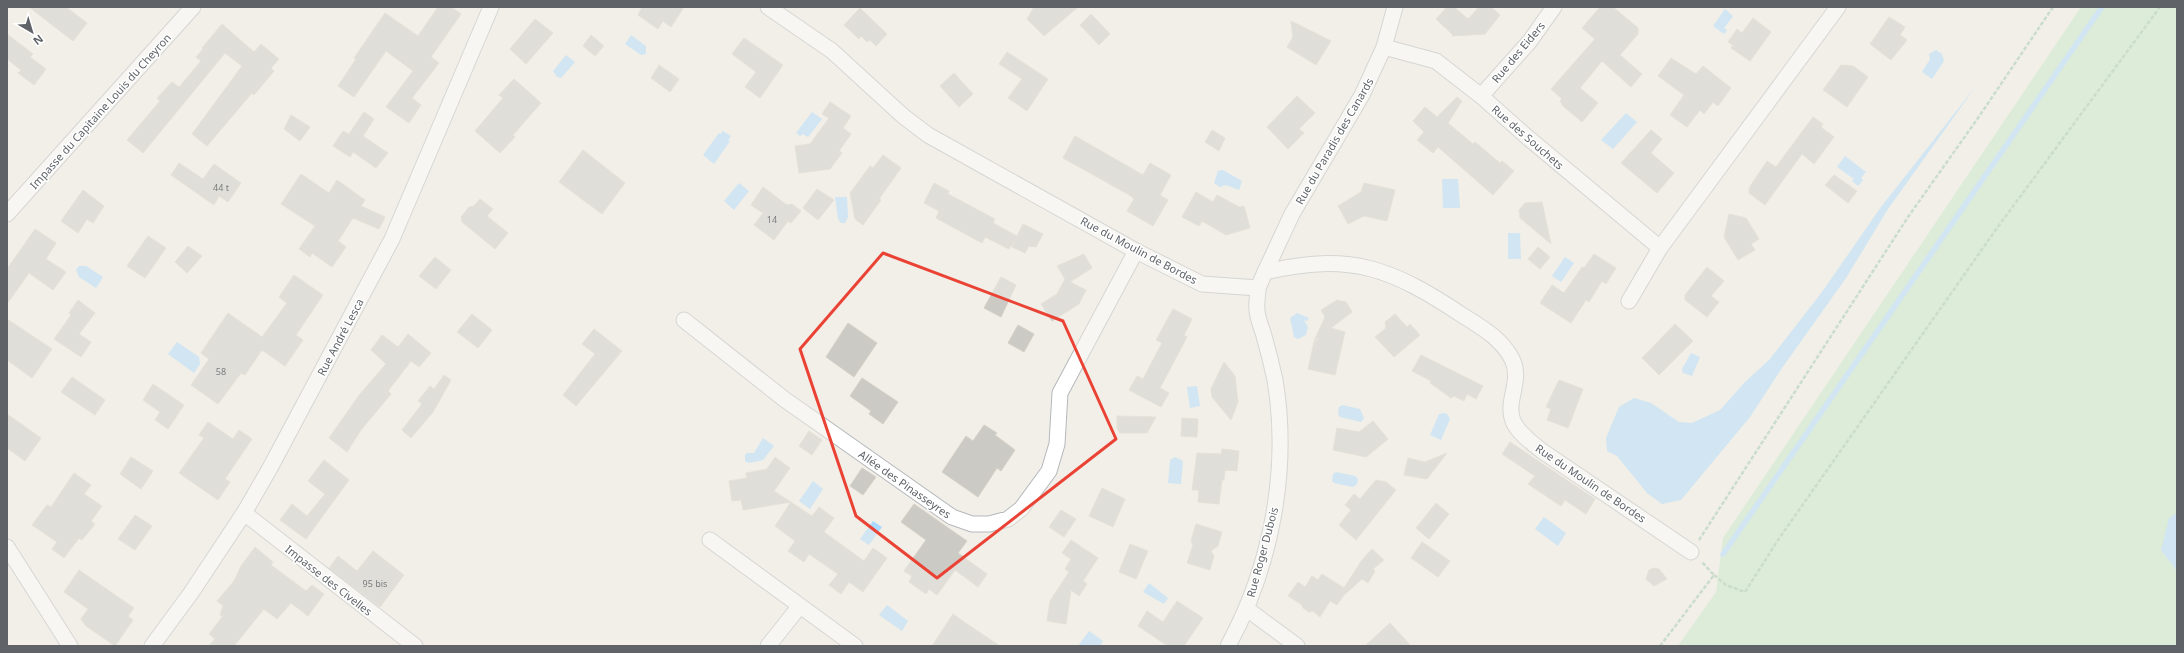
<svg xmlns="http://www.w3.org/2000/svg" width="2184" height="653" font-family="'Noto Sans',sans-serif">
  <rect width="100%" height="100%" fill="#f1efe8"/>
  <!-- green -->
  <path fill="#c5e8c5" d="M2081 7H2177V646H1678L1716 592 1723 538Z"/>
  <!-- water -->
  <g fill="#aadaff">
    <path d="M1725 9 1733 16 1724 28 1727 30 1724 34 1713 26Z"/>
    <path d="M631 35 646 46V54L641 55 625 44Z"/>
    <path d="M1936 50 1942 54 1944 61 1932 79 1922 72 1930 59 1929 54Z"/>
    <path d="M566 55 575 62 561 78 557 77 553 71Z"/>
    <path d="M1976 86 1888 209 1846 278 1782 368 1750 417 1681 500 1662 504 1647 493 1617 456 1607 451 1606 438 1619 407 1634 398 1651 403 1679 422 1692 423 1720 410 1745 382 1770 359 1822 292 1881 207Z"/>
    <path d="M812 112 822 119 808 137 803 134 800 136 796 133Z"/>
    <path d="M1626 113 1637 122 1613 149 1601 140Z"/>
    <path d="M723 131 731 136 728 140 730 141 714 164 703 155 719 133 720 134Z"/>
    <path d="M1845 156 1866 172 1861 178 1863 180 1858 186 1852 181 1854 179 1837 167Z"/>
    <path d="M1223 170 1242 181 1239 190 1226 185 1220 187 1214 183 1218 171Z"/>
    <path d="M1442 179H1458L1460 208H1443Z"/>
    <path d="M739 183 749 191 734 210 724 201Z"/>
    <path d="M835 197H847L848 217 845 223H841L838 219Z"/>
    <path d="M1508 233H1520L1521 259H1508Z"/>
    <path d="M1565 257 1574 263 1561 282 1552 276Z"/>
    <path d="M79 266H86L103 277 96 288 79 277 76 270Z"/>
    <path d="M1297 313 1309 318 1307 321 1304 320 1308 327 1306 335 1298 339 1294 337 1290 318Z"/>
    <path d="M177 342 199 357 200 364 194 373 168 354Z"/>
    <path d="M1691 353 1700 357 1692 376 1683 373 1682 369Z"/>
    <path d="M1197 386 1200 406 1190 408 1187 387Z"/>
    <path d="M1342 405 1360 409 1364 418 1361 422 1340 417 1338 414 1339 407Z"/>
    <path d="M1444 413 1447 414 1450 419 1441 440 1430 435 1439 414Z"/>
    <path d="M763 438 774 446 763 460 749 463 745 461V455L747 453H754Z"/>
    <path d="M1175 457 1183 461 1181 484 1168 483 1170 460Z"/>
    <path d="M1336 472 1355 476 1358 479 1357 484 1353 487 1334 483 1332 481 1333 474Z"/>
    <path d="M813 481 823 489 810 509 799 501Z"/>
    <path d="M2177 513V571L2161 550 2169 518Z"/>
    <path d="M1544 517 1566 533 1558 546 1535 529Z"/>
    <path d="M873 521 882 527 869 545 860 539Z"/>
    <path d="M1149 583 1168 598 1164 604 1143 592Z"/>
    <path d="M887 605 908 621 902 631 879 615Z"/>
    <path d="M1089 631 1103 641 1100 646H1078Z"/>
  </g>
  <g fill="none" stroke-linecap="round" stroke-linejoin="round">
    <!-- stream -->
    <path stroke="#aadaff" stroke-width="5.5" d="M1723 554 2102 7"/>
  </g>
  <!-- building -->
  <g fill="#cccac5" stroke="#d6d1c6">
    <path d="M29 7H66L87 23 73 41Z"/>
    <path d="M438 7H451L461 14 431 57 439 63 412 98 421 105 409 123 386 107 413 71 386 51 354 97 338 86 356 59 354 58 385 13 418 36Z"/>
    <path d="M642 7H684L671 27 663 21 658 29 638 15Z"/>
    <path d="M1034 7H1078L1044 36 1027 19Z"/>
    <path d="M1447 7H1454L1468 19 1479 7H1491L1500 15 1485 34 1452 36 1453 35 1436 19Z"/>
    <path d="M1600 7H1613L1638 28V34L1620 55 1642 74 1631 87 1602 61 1580 88 1598 103 1582 122 1563 106 1560 101 1562 99 1551 89 1595 39 1582 28Z"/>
    <path d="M860 8 887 34 876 46 870 40 867 42 861 36 859 39 844 25Z"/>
    <path d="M1091 14 1110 34 1099 45 1080 25Z"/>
    <path d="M1889 17 1905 27 1900 35 1907 40 1891 60 1870 44Z"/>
    <path d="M1753 18 1771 32 1750 61 1731 48 1733 45 1728 42 1737 29 1742 33Z"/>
    <path d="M535 19 553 33 526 64 510 49Z"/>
    <path d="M1291 21 1331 41 1316 65 1287 47 1293 37Z"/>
    <path d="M222 24 254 52 261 44 279 59 271 68 274 71 254 95 252 93 207 146 192 134 242 66 225 53 143 153 127 140 160 101 157 98 172 82 179 87 201 61 196 57 203 49 202 48Z"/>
    <path d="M7 34 33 54 30 57 46 69 34 85 18 73 21 70 7 59Z"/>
    <path d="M591 35 604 46 595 56 583 46Z"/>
    <path d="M744 38 783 65 760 98 745 87 756 72 732 54Z"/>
    <path d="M1007 52 1048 79 1027 111 1008 98 1022 79 999 64Z"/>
    <path d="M1671 58 1696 74 1703 66 1731 88 1718 106 1713 102 1704 114 1700 110 1687 127 1670 115 1684 95 1658 76Z"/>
    <path d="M659 65 679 79 670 92 651 78Z"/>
    <path d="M1841 65 1853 66 1868 77 1847 107 1823 90Z"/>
    <path d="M954 73 973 94 959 107 940 86Z"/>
    <path d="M514 79 541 103 513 135 515 137 500 153 475 131 503 98 499 95Z"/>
    <path d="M1297 96 1315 113 1299 129 1304 133 1288 149 1267 127Z"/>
    <path d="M1457 97 1462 101 1448 123 1473 144 1475 142 1500 163 1502 161 1514 171 1493 195 1438 147 1433 153 1417 140 1424 132 1413 121 1425 107 1437 117Z"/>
    <path d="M830 102 851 116 843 128 851 134 839 151 842 153 830 169 799 173 795 146 810 144 829 118 822 114Z"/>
    <path d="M364 112 374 119 363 136 388 153 376 168 353 152 350 157 333 146 343 131 349 134Z"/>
    <path d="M291 115 310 127 300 141 284 129Z"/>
    <path d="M1813 117 1823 124 1821 127 1834 137 1814 164 1802 154 1765 205 1749 193V188L1767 161 1776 167Z"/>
    <path d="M1212 130 1225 138 1219 151 1205 142Z"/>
    <path d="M1651 130 1662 139 1651 153 1674 173 1657 193 1621 163Z"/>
    <path d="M1075 136 1143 175 1150 163 1171 175 1160 195 1168 200 1153 226 1127 211 1134 199 1131 196 1063 158Z"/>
    <path d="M583 150 625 183 602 214 559 182Z"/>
    <path d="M883 155 901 168 879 199 881 200 863 225 855 219 850 193 870 166 873 168Z"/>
    <path d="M179 163 203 179 214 164 241 183 228 202 219 196 214 205 171 175Z"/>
    <path d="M301 174 329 193 337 180 365 200 361 206 385 217 379 229 353 218 338 241 346 247 332 267 312 253 310 257 299 249 315 226 281 204Z"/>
    <path d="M1834 175 1857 191 1848 203 1825 185Z"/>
    <path d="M934 183 949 191 948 194 995 219 993 223 1017 236 1023 224 1043 234 1036 247 1029 246 1025 253 1012 247 1014 242 1009 249 985 237 982 243 936 218 939 211 924 203Z"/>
    <path d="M1364 183 1395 190 1387 221 1364 216 1348 224 1338 206 1361 192Z"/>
    <path d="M763 187 787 205 792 204 801 211 791 223 788 221 774 240 754 225 763 213 751 205Z"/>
    <path d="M817 189 834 200 818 220 803 208Z"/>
    <path d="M83 190 104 206 93 223 87 219 78 233 61 221Z"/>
    <path d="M1196 192 1213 202 1217 195 1239 207 1244 206 1250 228 1226 235 1202 221 1199 226 1182 217Z"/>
    <path d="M480 199 493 209 487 216 508 233 495 249 462 222 461 217 469 207 474 206Z"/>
    <path d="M1542 202 1551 244 1520 218 1519 210 1525 203Z"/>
    <path d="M1729 214 1746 218 1759 239 1751 244 1755 250 1738 260 1724 237Z"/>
    <path d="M35 229 56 243 46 259 66 272 53 290 29 273 7 304V269Z"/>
    <path d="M148 236 166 248 145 278 127 266Z"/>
    <path d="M188 246 202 256 187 273 175 262Z"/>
    <path d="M1538 247 1550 257 1540 269 1528 259Z"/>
    <path d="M1084 254 1092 268 1070 282 1086 290 1079 304 1052 321 1041 304 1057 294 1065 279 1057 266Z"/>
    <path d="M1594 254 1616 268 1606 284 1602 281 1589 302 1586 300 1571 323 1540 303 1552 285 1564 293 1582 267 1584 268Z"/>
    <path d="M435 257 451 270 436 289 419 276Z"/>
    <path d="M1707 267 1724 281 1711 296 1719 302 1707 317 1685 300V295Z"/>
    <path d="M294 275 323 295 296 335 303 340 285 366 262 350 245 375 241 373 218 404 191 385 209 359 201 353 228 313 262 337 287 303 279 297Z"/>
    <path d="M1001 277 1016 285 1001 317 984 308Z"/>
    <path d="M78 300 95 313 79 334 91 342 81 357 54 339 71 315 69 313Z"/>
    <path d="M1337 300 1346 302 1352 312 1331 328 1345 332 1335 375 1308 369 1314 342 1318 340V338L1314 341 1325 317 1321 310Z"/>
    <path d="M1173 309 1192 319 1184 335 1187 337 1160 388 1169 393 1161 407 1129 390 1137 376 1143 379 1162 343 1156 340Z"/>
    <path d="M472 314 492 330 478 348 457 332Z"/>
    <path d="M1395 314 1407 327 1410 324 1420 335 1394 357 1375 337 1386 328 1385 322Z"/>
    <path d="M7 319 52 349 32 378 7 360Z"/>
    <path d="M848 323 877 343 854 377 826 357Z"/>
    <path d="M1675 324 1693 341 1659 375 1642 358Z"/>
    <path d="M1018 325 1034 334 1024 352 1008 343Z"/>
    <path d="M594 329 622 351 576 406 563 395 595 354 582 344Z"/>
    <path d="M408 334 431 353 419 367 411 361 388 391 391 394 361 430 347 452 329 438 360 394 386 364 371 350 382 335 398 347Z"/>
    <path d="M1421 355 1483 386 1476 399 1467 394 1464 401 1454 396 1451 398 1430 383 1431 381 1412 371Z"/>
    <path d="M1224 362 1235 376 1238 402 1231 420 1212 397 1211 389Z"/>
    <path d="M444 375 451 380 433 412 411 438 402 430 422 404 418 401 430 386 434 389Z"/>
    <path d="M72 377 105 400 95 415 61 392Z"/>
    <path d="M862 378 898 402 883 424 869 414 871 411 850 396Z"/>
    <path d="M1559 380 1583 389 1568 428 1547 420 1551 409 1546 407Z"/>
    <path d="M153 384 184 405 168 429 155 420 160 412 143 400Z"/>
    <path d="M7 414 41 438 25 461 7 448Z"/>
    <path d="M1117 416 1156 417 1147 433H1120L1117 428Z"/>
    <path d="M1182 418 1198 419 1197 437 1181 436Z"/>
    <path d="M1373 421 1388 439 1366 457 1333 450 1337 428 1359 432Z"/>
    <path d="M208 422 233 439 239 430 252 439 225 479 230 482 218 500 179 473 204 438 199 435Z"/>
    <path d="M984 425 997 433 995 435 1015 450 1001 471 997 468 978 497 942 472 966 436 973 441Z"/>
    <path d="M809 431 822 440 812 455 799 446Z"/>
    <path d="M1510 442 1595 499 1586 514 1565 500 1561 506 1528 484 1535 476 1502 454Z"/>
    <path d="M1222 449 1239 451 1237 471 1225 470 1224 480H1222L1219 504 1198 502 1199 490H1192L1197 453 1221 454Z"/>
    <path d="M1447 453 1427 479 1404 475 1408 458 1425 462Z"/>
    <path d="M131 457 153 471 141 489 120 474Z"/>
    <path d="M775 457 790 468 774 491 812 516 819 507 834 518 824 532 864 561 873 548 887 558 863 592 849 582 841 594 829 585 838 574 809 554 804 562 788 551 795 541 775 526 791 502 743 510 741 500 732 501 729 481 747 478 746 473 767 469Z"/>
    <path d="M324 460 349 480 306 539 280 520 292 504 307 516 325 494 308 481Z"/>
    <path d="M862 468 876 477 863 495 850 486Z"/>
    <path d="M74 473 91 485 84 494 102 506 91 521 95 524 82 540 79 538 64 558 52 549 57 542 32 525 47 505 51 507Z"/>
    <path d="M1376 480 1386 482 1396 490 1356 540 1339 525 1351 510 1345 505 1354 494 1360 499Z"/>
    <path d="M1102 488 1125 499 1113 527 1089 516Z"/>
    <path d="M1436 503 1449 514 1429 539 1416 528Z"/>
    <path d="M914 504 967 541 958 553 987 574 978 587 955 570 937 595 929 589 926 594 909 582 912 576 904 571 926 540 901 522Z"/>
    <path d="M1061 510 1076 519 1064 537 1049 527Z"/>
    <path d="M135 515 152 526 135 550 118 539Z"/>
    <path d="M1196 524 1222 532 1218 546 1211 551 1214 556 1210 570 1187 563 1193 545 1191 541Z"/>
    <path d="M1071 540 1098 558 1083 581 1087 584 1079 596 1071 590 1066 624 1047 621 1050 601 1069 572 1065 569 1071 559 1062 553Z"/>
    <path d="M1422 542 1450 561 1438 577 1411 558Z"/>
    <path d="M1130 544 1148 551 1136 579 1119 572Z"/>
    <path d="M255 547 273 562 271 565 306 591 312 585 324 594 308 616 291 603 277 619 264 609 234 646H209L215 639 209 634 223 616 220 615 223 606 217 601 234 581 241 566Z"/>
    <path d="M1372 549 1384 560 1373 569 1375 571 1368 583 1362 579 1344 595 1337 605 1330 601 1320 617 1313 611 1309 612 1303 608 1302 605 1288 596 1298 582 1305 587 1312 576 1318 580 1322 574 1344 588 1362 560Z"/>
    <path d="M373 551 404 575 380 607 329 568 338 556 357 571Z"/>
    <path d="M1654 568 1659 569 1667 579 1654 586 1646 579 1649 570Z"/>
    <path d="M79 570 134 608 128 616 133 620 115 646 86 626 81 619 88 609 64 592Z"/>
    <path d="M1177 601 1203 618 1184 646H1168L1138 626 1147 611 1163 622Z"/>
    <path d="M953 614 967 624 1000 646H932Z"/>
    <path d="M1390 623 1411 646H1365Z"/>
  </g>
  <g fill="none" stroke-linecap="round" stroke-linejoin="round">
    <!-- minor casing -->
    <g stroke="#b5b8bc" stroke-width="17">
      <g id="minor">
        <path d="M768 7 832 51 903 116 928 135 1136 251 1202 284 1258 288 1265 272C1351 252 1391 268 1462 315 1481 327 1501 338 1512 359 1523 381 1505 400 1513 421 1518 433 1532 443 1542 451L1691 552"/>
        <path d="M1384 47 1436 61 1481 96 1526 136 1660 248"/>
        <path d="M1481 96 1530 41 1554 7"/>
        <path d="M7 214 193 7"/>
        <path d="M1265 272 1292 214 1362 95 1384 47 1395 7"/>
        <path d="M1629 301 1660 248 1838 7"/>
        <path d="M684 320 784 399 952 517 972 524H989L1008 519 1021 509 1049 471 1057 444 1060 393 1136 251"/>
        <path d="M244 513 415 646"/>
        <path d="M710 540 855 646"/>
        <path d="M7 547 70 646"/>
        <path d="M1247 609 1297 646"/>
        <path d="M152 646 191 593 244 513 270 468 392 239 491 7"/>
        <path d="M768 646 799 607"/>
        <path d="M1228 646C1271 567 1290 470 1275 380 1272 366 1268 350 1264 336 1262 328 1257 318 1257 310 1256 303 1258 295 1258 288"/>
      </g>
    </g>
    <!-- path -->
    <g stroke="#9cc7a9" stroke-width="2.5" stroke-dasharray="4 2" stroke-linecap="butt">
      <path d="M1699 540 1908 217 1978 118 2053 7"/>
      <path d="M1714 575 1726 585 1745 592 1778 540 1997 228 2160 7"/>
      <path d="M1660 646 1714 575 1702 562"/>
    </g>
    <!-- minor -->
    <use href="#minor" stroke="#fff" stroke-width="15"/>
  </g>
  <!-- marked area -->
  <path d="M0 0H2184V653H0ZM883 253 1063 321 1116 439 937 578 856 516 800 349Z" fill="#f1efe8" fill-opacity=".55" fill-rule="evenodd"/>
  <path fill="none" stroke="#ea4335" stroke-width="3" stroke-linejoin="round" d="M883 253 1063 321 1116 439 937 578 856 516 800 349Z"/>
  <g text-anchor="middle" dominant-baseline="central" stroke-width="3" stroke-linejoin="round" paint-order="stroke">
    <!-- number labels -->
    <g font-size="9" fill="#7a7d7f">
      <text x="221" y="187">44 t</text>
      <text x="772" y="219">14</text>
      <text x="221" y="371">58</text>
      <text x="375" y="583">95 bis</text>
    </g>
    <!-- street labels -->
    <g font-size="11" fill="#5f6368" stroke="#fff">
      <text transform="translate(1518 52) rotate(-50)">Rue des Eiders</text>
      <text transform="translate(100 111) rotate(-48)">Impasse du Capitaine Louis du Cheyron</text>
      <text transform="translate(1528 137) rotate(41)">Rue des Souchets</text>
      <text transform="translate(1334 141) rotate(-60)">Rue du Paradis des Canards</text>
      <text transform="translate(1139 250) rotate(28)">Rue du Moulin de Bordes</text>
      <text transform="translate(340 337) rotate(-62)">Rue André Lesca</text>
      <text transform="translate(1591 483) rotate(34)">Rue du Moulin de Bordes</text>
      <text transform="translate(905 484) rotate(35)">Allée des Pinasseyres</text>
      <text transform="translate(1262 552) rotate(-75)">Rue Roger Dubois</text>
      <text transform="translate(329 580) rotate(38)">Impasse des Civelles</text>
    </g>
  </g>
  <!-- border -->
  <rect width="2184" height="653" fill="none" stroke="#5f6368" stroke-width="16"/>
  <!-- north arrow -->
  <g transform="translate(32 32) rotate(142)" stroke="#ffffff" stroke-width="3" paint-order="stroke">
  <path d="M0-3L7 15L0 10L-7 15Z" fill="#5f6368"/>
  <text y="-6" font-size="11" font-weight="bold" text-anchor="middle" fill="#5f6368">N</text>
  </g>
</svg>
